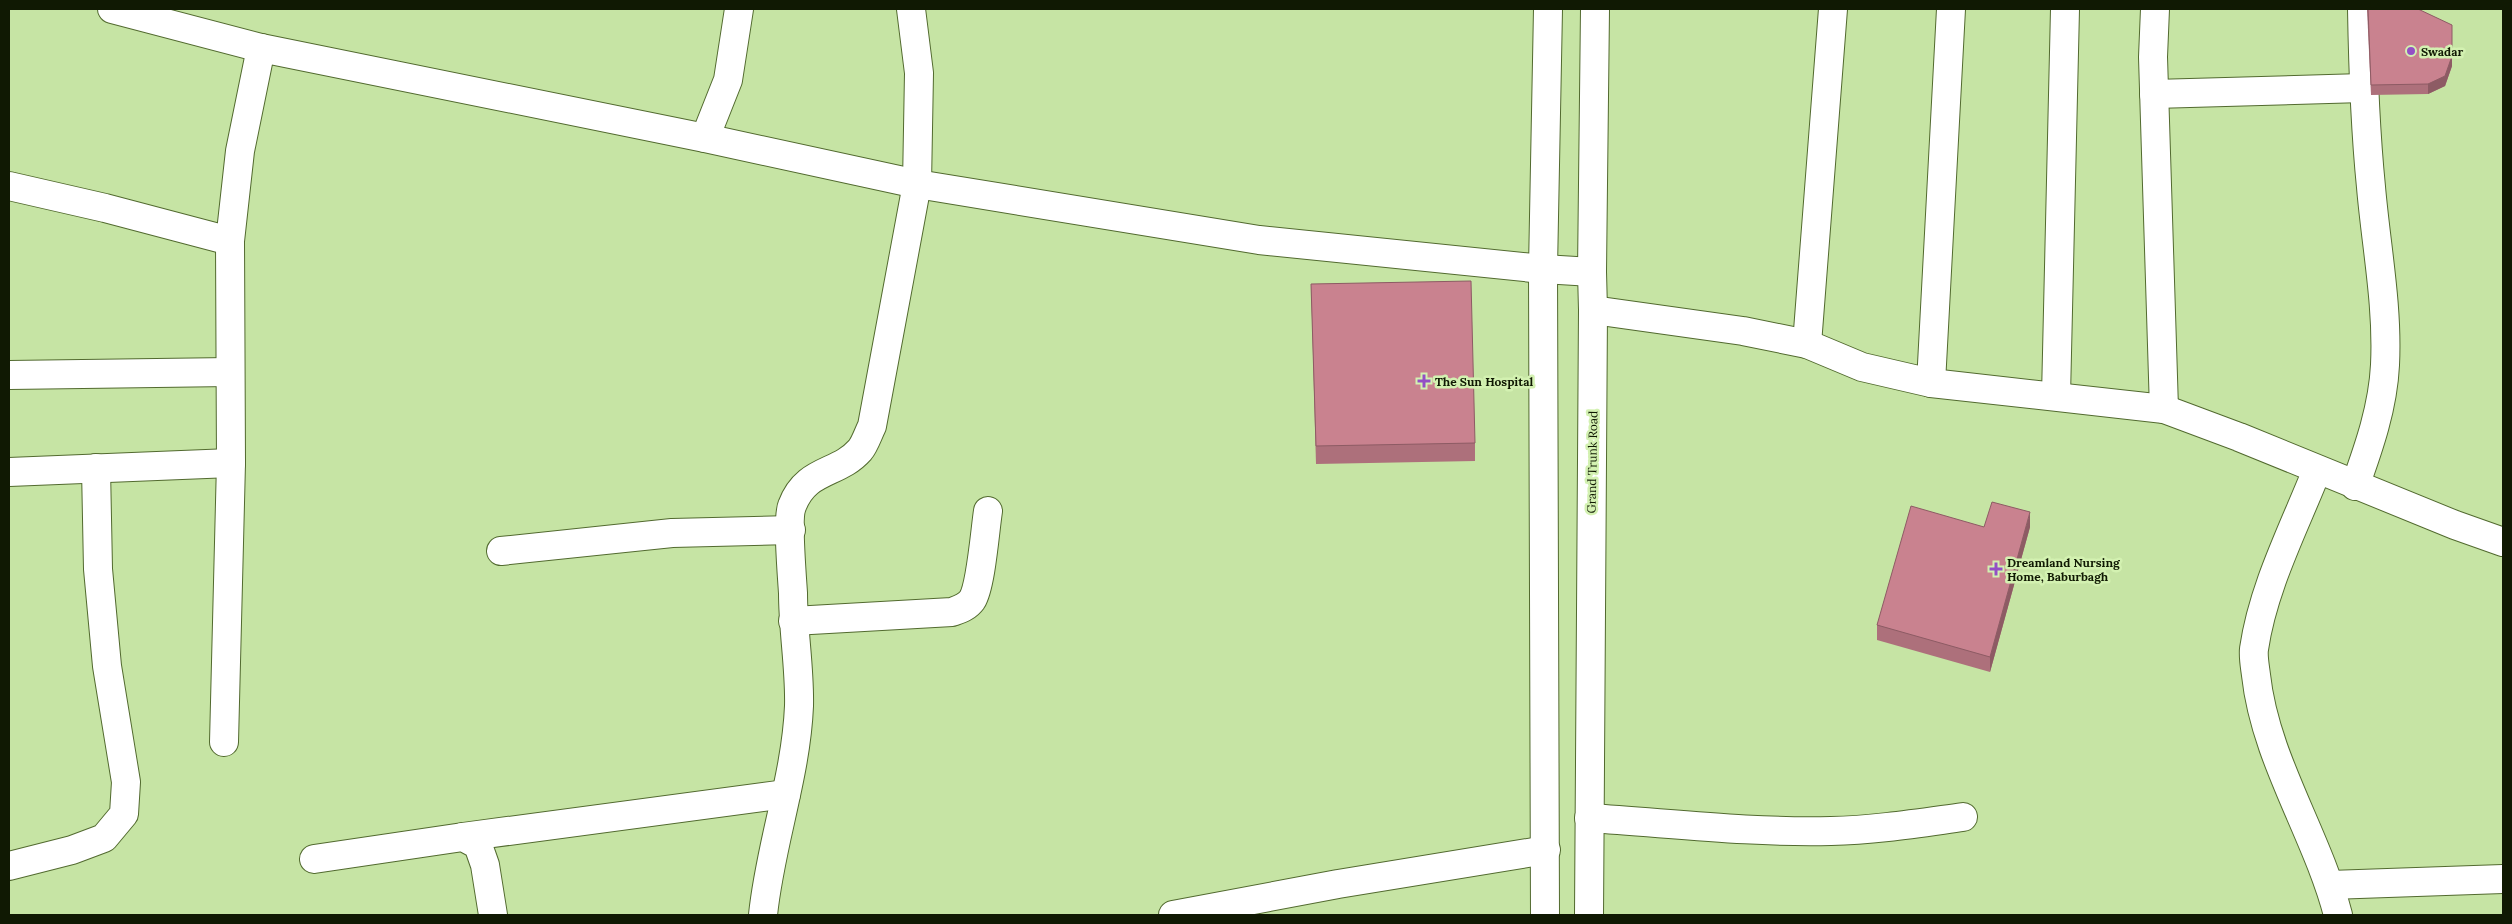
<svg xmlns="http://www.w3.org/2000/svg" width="2512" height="924" font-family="Lora,serif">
  <rect width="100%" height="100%" fill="#c6e4a4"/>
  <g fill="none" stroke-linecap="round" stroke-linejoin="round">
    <!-- minor casing -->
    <g stroke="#526a2f" stroke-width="30">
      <g id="minor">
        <path d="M112 9 261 48 705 138 917 184 1259 240 1543 269 1592 272"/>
        <path d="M2155 9 2153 57 2164 409"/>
        <path d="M2154 94 2363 88"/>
        <path d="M705 138 728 80 739 9"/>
        <path d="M9 186 105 208 230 241"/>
        <path d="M1593 310 1743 331 1807 344 1862 367 1931 383 2164 409 2239 437 2455 525 2503 542"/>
        <path d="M1807 344 1833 9"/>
        <path d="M9 375 230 372"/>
        <path d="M1931 383 1951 9"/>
        <path d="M2056 396 2065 9"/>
        <path d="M2317 470C2294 528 2263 587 2254 649 2253 657 2255 667 2256 675 2265 759 2317 834 2338 915"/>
        <path d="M9 472 231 463"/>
        <path d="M2355 486C2369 447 2383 407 2385 365 2388 305 2376 246 2371 187 2365 127 2363 68 2362 9"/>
        <path d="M501 551 672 533 791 530"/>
        <path d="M793 621 952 612C960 609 967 607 972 600 981 586 985 530 988 511"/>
        <path d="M224 742 231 463 230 241 240 151 261 48"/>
        <path d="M1589 818C1669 823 1751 833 1831 831 1876 830 1919 823 1963 817"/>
        <path d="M463 837 786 794"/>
        <path d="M314 859 463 837 478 845 485 865 493 915"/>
        <path d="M9 866 72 850 104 838 124 814 126 782 107 666 98 569 96 468"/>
        <path d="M2330 885 2503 879"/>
        <path d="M763 915C770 845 796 777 799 706 800 669 793 631 793 593 792 577 787 518 792 506 806 468 838 475 860 450 865 444 868 434 872 426L917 184 919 73 911 9"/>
        <path d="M1173 915 1338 884 1546 850"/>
      </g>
    </g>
    <!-- major casing -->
    <g stroke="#526a2f" stroke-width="30">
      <g id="major">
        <path d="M1545 915 1543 269 1548 9"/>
        <path d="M1589 915 1593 310 1592 272 1595 9"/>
      </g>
    </g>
    <!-- minor -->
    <use href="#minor" stroke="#fff" stroke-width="28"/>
    <!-- major -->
    <use href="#major" stroke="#fff" stroke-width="28"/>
  </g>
  <!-- wall -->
  <g fill="#ad707b">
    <path d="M2367 9 2452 25V66L2445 86 2428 94 2371 95Z"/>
    <path d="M1311 284 1475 443V461L1316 464Z"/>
    <path d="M1984 527H2030L1990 672 1877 640V625Z"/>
  </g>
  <!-- shaded-wall -->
  <g fill="#8d5b64">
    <path d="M2452 56V66L2445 86 2428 94V84Z"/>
    <path d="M2030 512V527L1990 672V657Z"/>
  </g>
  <!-- building -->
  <g fill="#c9828f" stroke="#8d5b64">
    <path d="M2368 9H2418L2452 25V56L2445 76 2428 84 2371 85Z"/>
    <path d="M1471 281 1475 443 1316 446 1311 284Z"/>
    <path d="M1992 502 2030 512 1990 657 1877 625 1911 506 1984 527Z"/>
  </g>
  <!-- markers -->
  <g fill="#9350c5" stroke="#d3f1b1" stroke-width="2">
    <circle cx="2411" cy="51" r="5"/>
    <path d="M1421.5 373.5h5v5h5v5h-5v5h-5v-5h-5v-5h5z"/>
    <path d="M1993.5 561.5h5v5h5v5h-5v5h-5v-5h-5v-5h5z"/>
  </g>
  <g text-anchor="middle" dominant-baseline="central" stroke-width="5" stroke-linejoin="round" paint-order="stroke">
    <!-- poi labels -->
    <g font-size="12" font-weight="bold" fill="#101903" stroke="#d3f1b1" text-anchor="start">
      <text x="2421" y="51">Swadar</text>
      <text x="1435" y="381">The Sun Hospital</text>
      <text x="2007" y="562">Dreamland Nursing<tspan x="2007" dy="14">Home, Baburbagh</tspan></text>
    </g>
    <!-- street labels -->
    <g font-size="12" fill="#101903" stroke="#d3f1b1">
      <text transform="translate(1592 462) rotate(-89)">Grand Trunk Road</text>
    </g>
  </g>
  <!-- border -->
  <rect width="2512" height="924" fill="none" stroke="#101903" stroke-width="20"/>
</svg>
